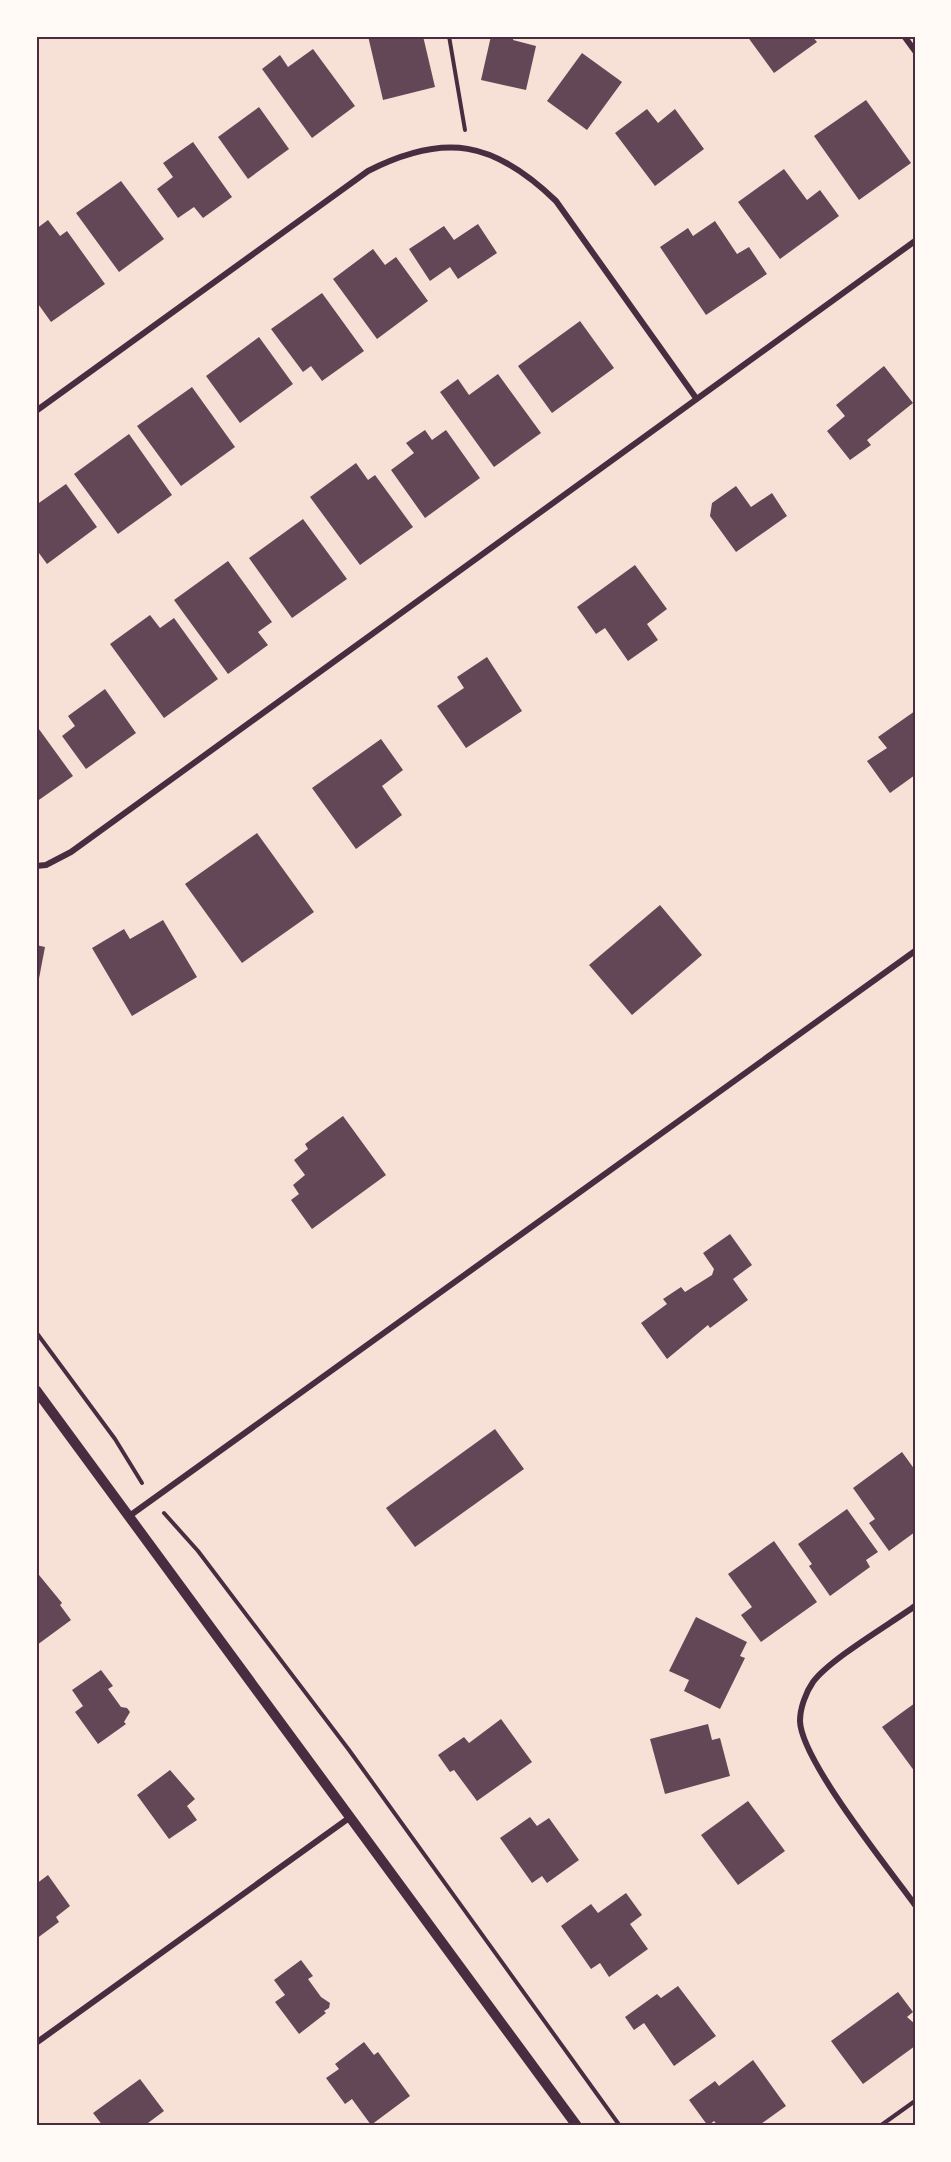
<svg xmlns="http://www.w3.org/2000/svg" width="951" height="2162" font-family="'Varela Round',sans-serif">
  <rect width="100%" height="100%" fill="#f7e1d7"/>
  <!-- building -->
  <g fill="#644757">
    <path d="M368 36H423L435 87 383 100Z"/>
    <path d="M491 36H514L513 40 536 46 526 90 481 80Z"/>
    <path d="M747 36H812L817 42 774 73Z"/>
    <path d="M313 49 355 106 312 138 262 69 280 55 288 67Z"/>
    <path d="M582 53 622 82 587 130 547 101Z"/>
    <path d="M866 100 911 163 859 200 814 136Z"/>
    <path d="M259 107 289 149 248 179 218 137Z"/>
    <path d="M647 109 658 123 675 109 704 149 655 186 615 133Z"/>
    <path d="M193 142 232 197 203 218 194 207 178 218 157 189 173 177 163 163Z"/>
    <path d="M784 169 807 200 820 190 839 216 780 259 738 202Z"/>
    <path d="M121 181 164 239 119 272 76 213Z"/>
    <path d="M48 220 60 236 67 231 105 284 51 322 36 301V229Z"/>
    <path d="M715 221 737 254 749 247 767 274 706 315 660 247 688 228 693 236Z"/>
    <path d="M478 224 497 253 458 279 450 267 430 281 409 249 444 226 454 240Z"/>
    <path d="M373 249 385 265 396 257 428 301 377 339 333 279Z"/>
    <path d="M322 293 364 351 322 381 311 366 303 372 271 329Z"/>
    <path d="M580 321 614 368 552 413 518 366Z"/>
    <path d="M259 337 293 384 240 423 206 376Z"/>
    <path d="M884 366 913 403 867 440 871 445 850 460 827 431 845 416 836 405Z"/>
    <path d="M498 374 541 433 494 467 440 392 458 379 469 395Z"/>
    <path d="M192 387 235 447 181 486 137 426Z"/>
    <path d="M425 430 432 440 446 430 480 478 425 518 391 470 414 453 406 443Z"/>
    <path d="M129 434 172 495 118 534 74 474Z"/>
    <path d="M356 463 368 480 375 475 413 527 360 565 310 497Z"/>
    <path d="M66 484 97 527 47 564 36 549V505Z"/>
    <path d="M736 486 751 507 772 493 787 516 736 552 710 516 712 503Z"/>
    <path d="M303 519 347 579 292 618 249 558Z"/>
    <path d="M228 561 272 622 258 632 268 645 228 674 174 600Z"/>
    <path d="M635 565 667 609 647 624 658 640 628 661 605 628 596 634 577 607Z"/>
    <path d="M150 615 160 628 174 618 218 679 164 718 110 644Z"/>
    <path d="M487 657 522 711 466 748 437 706 464 688 457 677Z"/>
    <path d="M105 689 136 733 86 769 62 736 75 726 68 716Z"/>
    <path d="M915 711V775L890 793 867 761 887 748 878 737Z"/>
    <path d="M36 725 73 776 36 802Z"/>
    <path d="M381 739 403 770 382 786 402 815 356 849 312 788Z"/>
    <path d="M257 833 314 912 242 963 185 884Z"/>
    <path d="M660 905 702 955 632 1015 589 965Z"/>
    <path d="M163 920 197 977 132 1016 92 948 124 929 130 939Z"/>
    <path d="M36 945 45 947 37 989H36Z"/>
    <path d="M343 1116 386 1175 312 1229 291 1200 299 1194 293 1185 305 1175 294 1160 308 1149 305 1144Z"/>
    <path d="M730 1234 752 1265 733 1279 748 1300 710 1328 708 1325 667 1359 641 1323 667 1304 663 1299 681 1287 685 1292 712 1275 714 1269 703 1253Z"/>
    <path d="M495 1429 524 1469 415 1547 386 1508Z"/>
    <path d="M902 1452 915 1470V1532L889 1551 869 1523 875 1519 853 1488Z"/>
    <path d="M847 1509 878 1552 866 1560 870 1567 830 1596 809 1566 812 1564 798 1544Z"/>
    <path d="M774 1541 817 1602 761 1642 741 1615 752 1607 728 1574Z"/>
    <path d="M39 1575 62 1603 60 1605 71 1620 37 1645 36 1577Z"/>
    <path d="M696 1617 747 1642 740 1656 745 1658 720 1709 684 1691 689 1680 669 1671Z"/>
    <path d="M101 1670 113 1686 108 1689 121 1707 127 1708 130 1712 124 1722 126 1724 98 1744 75 1712 83 1706 72 1690Z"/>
    <path d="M915 1703V1772L882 1727Z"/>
    <path d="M501 1719 532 1762 477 1801 454 1770 450 1772 438 1755 464 1737 469 1743Z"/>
    <path d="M708 1724 712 1740 720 1738 730 1776 665 1794 650 1739Z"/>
    <path d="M170 1770 195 1799 187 1806 197 1820 169 1839 137 1795Z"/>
    <path d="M748 1801 785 1851 738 1885 701 1835Z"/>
    <path d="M530 1817 537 1826 549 1818 579 1860 547 1883 542 1876 532 1883 500 1838Z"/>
    <path d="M48 1875 70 1906 56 1917 59 1922 36 1939V1884Z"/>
    <path d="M626 1893 642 1915 630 1924 648 1949 609 1977 600 1963 591 1969 561 1926 591 1904 598 1913Z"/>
    <path d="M301 1960 313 1976 308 1979 321 1997 330 2003 329 2008 324 2011 326 2013 299 2034 275 2002 285 1995 274 1980Z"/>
    <path d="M678 1986 716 2036 674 2066 644 2023 634 2030 625 2017 657 1994 661 1998Z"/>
    <path d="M898 1992 913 2012 907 2017 915 2024V2046L863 2084 831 2041Z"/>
    <path d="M364 2042 374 2055 378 2052 410 2096 371 2125 352 2099 345 2104 326 2078 339 2069 335 2064Z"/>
    <path d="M753 2060 786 2106 758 2126H718L714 2121 708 2126 689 2100 715 2081 719 2086Z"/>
    <path d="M140 2079 164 2111 148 2123 150 2126H103L93 2113Z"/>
  </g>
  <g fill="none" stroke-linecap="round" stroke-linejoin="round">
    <!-- path -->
    <g stroke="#4a2c40" stroke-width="4">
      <path d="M449 36 465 130"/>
      <path d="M36 1332 115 1439 142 1483"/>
      <path d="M164 1513 198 1551 349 1750 620 2126"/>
      <path d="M880 2126 915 2101"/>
    </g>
    <!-- minor -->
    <g stroke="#4a2c40" stroke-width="6">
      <path d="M904 36 915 51"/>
      <path d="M36 411 368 171C445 132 494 141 556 201L696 398"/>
      <path d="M36 866 46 865 71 852 915 241"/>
      <path d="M128 1517 915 951"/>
      <path d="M915 1606C890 1624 830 1659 813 1682 806 1692 800 1708 800 1721 801 1760 889 1869 915 1905"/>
      <path d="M36 2043 349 1818"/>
    </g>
    <!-- tertiary -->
    <path stroke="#4a2c40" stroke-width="10" d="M36 1390 577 2126"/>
  </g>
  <!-- border -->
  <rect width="951" height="2162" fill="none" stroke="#fffaf5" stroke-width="75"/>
  <rect x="38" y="38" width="876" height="2086" fill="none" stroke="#4a2c40" stroke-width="2"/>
</svg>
